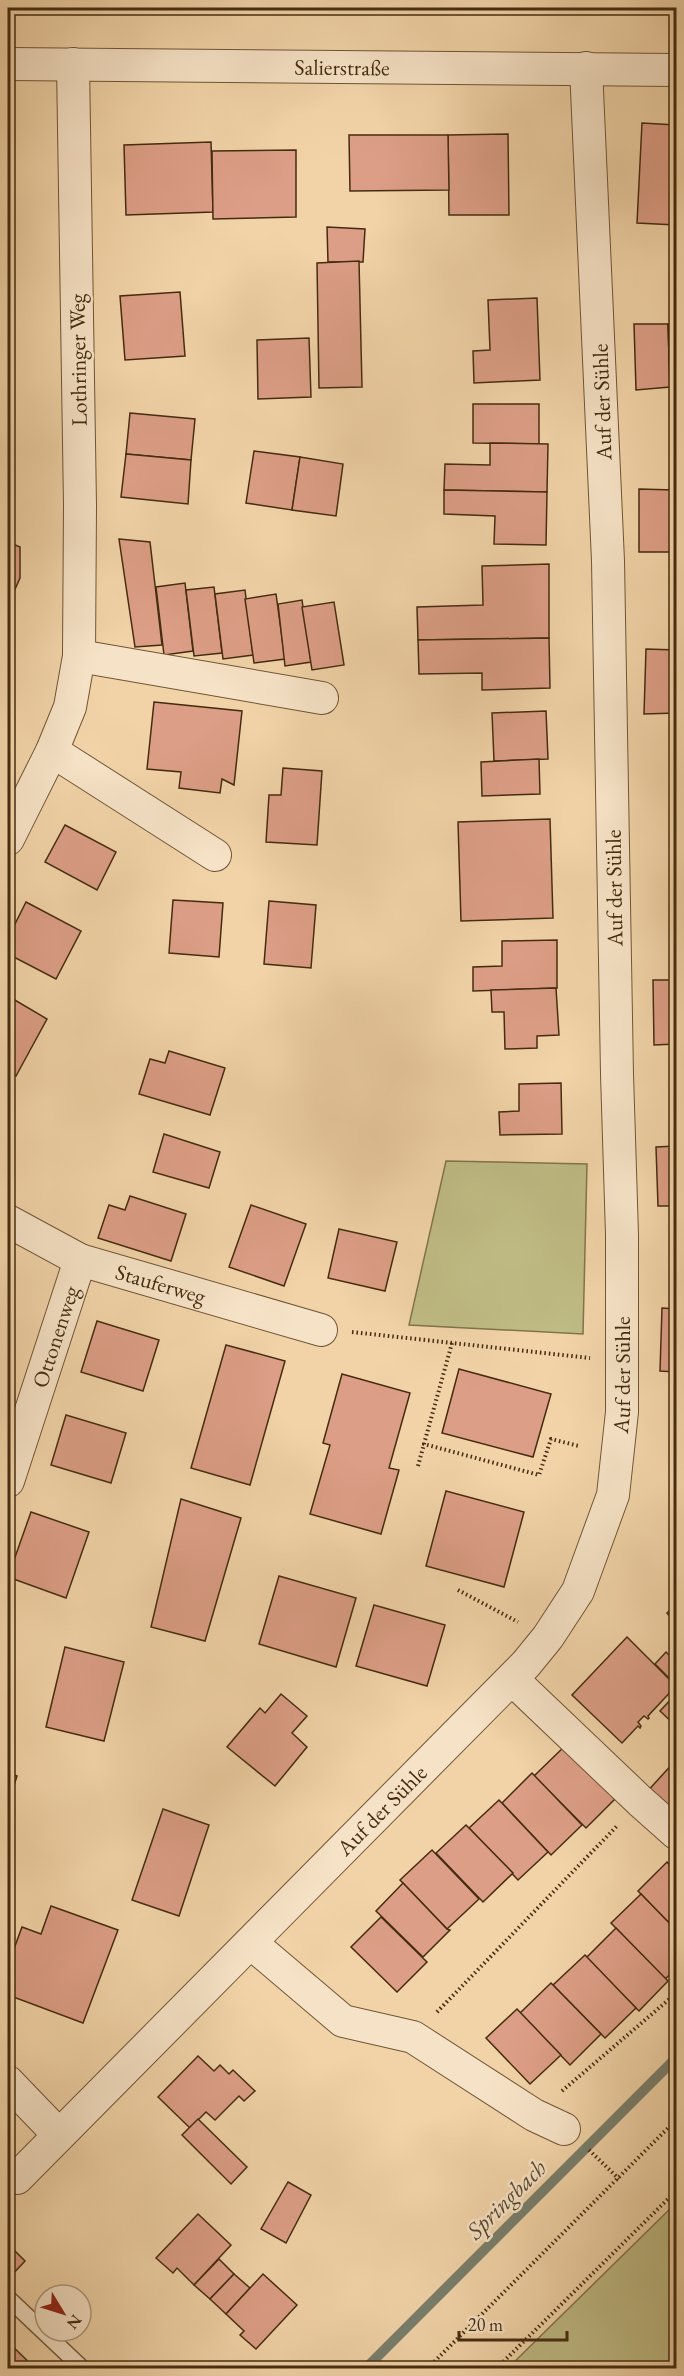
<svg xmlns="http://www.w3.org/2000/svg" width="684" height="2376" font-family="'EB Garamond',serif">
  <rect width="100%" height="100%" fill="#f1d3a7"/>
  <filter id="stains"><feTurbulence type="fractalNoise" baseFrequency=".00333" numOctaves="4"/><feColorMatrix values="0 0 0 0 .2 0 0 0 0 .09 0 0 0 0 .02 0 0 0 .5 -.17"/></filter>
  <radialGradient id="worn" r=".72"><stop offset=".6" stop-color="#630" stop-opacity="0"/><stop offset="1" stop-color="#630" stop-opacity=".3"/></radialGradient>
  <!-- green -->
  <g fill="#bfbb84" stroke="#82744a" stroke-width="1.5">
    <path d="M446 1161 587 1164 583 1334 409 1325Z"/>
    <path d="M676 2203V2368H508Z"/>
  </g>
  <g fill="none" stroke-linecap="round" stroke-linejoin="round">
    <!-- stream -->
    <path stroke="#797f6d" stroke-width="10" d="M366 2368 676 2058"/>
  </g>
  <!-- building -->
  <g fill="#dc9e86" stroke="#452c11" stroke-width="1.5">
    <path d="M642 123 676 125V225L637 223Z"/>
    <path d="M508 134 509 215H449L448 135Z"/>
    <path d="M349 135H448L449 190 350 191Z"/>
    <path d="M211 142 213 212 126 215 124 145Z"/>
    <path d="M296 150V217L213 219 212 151Z"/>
    <path d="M8 159H11V177L10 178V196L12 197H8Z"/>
    <path d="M8 197H12L10 234 12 236H8Z"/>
    <path d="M327 227 365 229 363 262H328Z"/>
    <path d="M8 236H12V254L10 255 12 274H8Z"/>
    <path d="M359 261 362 387 319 388 317 263Z"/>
    <rect x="8" y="274" width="4" height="38"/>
    <path d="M180 292 185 356 125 360 120 296Z"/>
    <path d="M537 298 540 380 474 383 473 351 490 350 488 300Z"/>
    <path d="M634 324H668L670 387 636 390Z"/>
    <path d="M668 324H676V387H670Z"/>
    <path d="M309 338 311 397 258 399 257 340Z"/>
    <path d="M473 404H539V444L473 443Z"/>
    <path d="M130 413 195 419 191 460 126 454Z"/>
    <path d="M490 443 548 444 547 492 444 490 445 464 490 465Z"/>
    <path d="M254 451 300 457 292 510 246 503Z"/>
    <path d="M126 454 191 460 188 504 121 497Z"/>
    <path d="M300 457 343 464 336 516 292 510Z"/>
    <path d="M639 489 674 490 673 552H639Z"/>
    <path d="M444 490 547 492 546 545 494 544 495 516 444 514Z"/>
    <path d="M674 490H676V552H673Z"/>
    <path d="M119 539 150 542 162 645 135 647Z"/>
    <path d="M8 542 20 547V578L8 605Z"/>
    <path d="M549 564V638L418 640 417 607 483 605 482 566Z"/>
    <path d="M185 583 193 651 164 655 156 587Z"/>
    <path d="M214 587 222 653 194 656 186 590Z"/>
    <path d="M245 590 253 655 223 659 215 594Z"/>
    <path d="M276 594 285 659 254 663 245 599Z"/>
    <path d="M302 600 311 662 285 666 278 604Z"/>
    <path d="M334 602 344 665 312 670 302 607Z"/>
    <path d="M549 638 550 688 482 690V673L419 674 418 640Z"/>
    <path d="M646 649 676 650V713L644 714Z"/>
    <path d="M154 702 242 711 234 785 222 779 220 793 179 788 181 772 147 769Z"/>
    <path d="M546 711 548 759 494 761 492 713Z"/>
    <path d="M539 759 540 794 482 796 481 762Z"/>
    <path d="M283 768 322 771 317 845 266 842 269 795H281Z"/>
    <path d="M550 819 553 918 461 921 458 822Z"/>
    <path d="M65 825 116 852 97 890 45 862Z"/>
    <path d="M173 900 223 903 219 957 169 953Z"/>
    <path d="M269 901 316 905 311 968 264 964Z"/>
    <path d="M26 902 81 931 56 979 8 954V938Z"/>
    <path d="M557 940V988L473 991V967L502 966V941Z"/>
    <path d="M653 980H676V1044L654 1045Z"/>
    <path d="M556 988 559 1035 537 1036V1048L505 1049 504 1012H492L491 990Z"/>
    <path d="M8 996 47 1019 16 1076 8 1071Z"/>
    <path d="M169 1051 225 1068 210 1115 139 1094 150 1059 165 1063Z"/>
    <path d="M561 1083 562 1134 500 1135 499 1112 519 1111V1084Z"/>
    <path d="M164 1134 220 1152 209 1188 153 1172Z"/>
    <path d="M676 1146V1206H658L656 1147Z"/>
    <path d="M130 1196 186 1214 171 1261 98 1238 109 1205 125 1210Z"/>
    <path d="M251 1205 306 1224 284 1286 229 1267Z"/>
    <path d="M339 1229 397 1242 385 1291 328 1278Z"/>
    <path d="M662 1308 676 1309V1372L660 1371Z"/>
    <path d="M97 1321 159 1340 143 1391 81 1372Z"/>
    <path d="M226 1345 285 1361 250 1485 191 1468Z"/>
    <path d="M459 1369 551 1394 533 1457 442 1433Z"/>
    <path d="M342 1374 410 1393 389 1468 399 1470 381 1534 310 1514 330 1445 323 1443Z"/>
    <path d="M66 1415 126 1433 111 1483 51 1465Z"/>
    <path d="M446 1491 524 1512 504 1587 426 1566Z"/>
    <path d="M181 1499 241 1518 205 1641 151 1627Z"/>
    <path d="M31 1512 89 1532 66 1598 8 1577Z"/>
    <path d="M279 1576 356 1598 336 1667 259 1644Z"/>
    <path d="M676 1604V1624L667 1613Z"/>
    <path d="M374 1605 445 1625 427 1686 356 1666Z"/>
    <path d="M627 1637 676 1686 648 1716 649 1718 648 1719 644 1716 638 1722 641 1726 640 1728 638 1726 622 1743 572 1695Z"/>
    <path d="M65 1647 124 1662 104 1741 46 1727Z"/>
    <path d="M666 1652 676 1662V1685L655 1664Z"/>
    <path d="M281 1694 307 1716 292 1733 307 1747 275 1786 227 1747 260 1708 265 1713Z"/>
    <path d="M676 1694V1726L660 1711Z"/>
    <path d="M568 1743 619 1795 586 1828 534 1776Z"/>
    <path d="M676 1760V1802L665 1815 644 1795Z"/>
    <path d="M8 1773 17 1776 8 1804Z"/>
    <path d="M532 1773 582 1825 551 1855 502 1803Z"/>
    <path d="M499 1800 548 1852 518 1880 469 1828Z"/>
    <path d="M163 1809 209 1825 179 1916 132 1900Z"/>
    <path d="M466 1825 513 1873 483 1902 436 1853Z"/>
    <path d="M432 1850 479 1899 447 1929 400 1880Z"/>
    <path d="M667 1862 676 1872V1930L638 1891Z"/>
    <path d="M403 1883 447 1929 450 1930 423 1957 376 1911Z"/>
    <path d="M641 1894 676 1930V1969L665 1979 611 1923Z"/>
    <path d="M51 1906 118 1930 83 2023 8 1995V1965L22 1927 41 1934Z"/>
    <path d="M381 1917 427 1962 397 1992 351 1947Z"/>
    <path d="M616 1928 668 1981 639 2011 586 1958Z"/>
    <path d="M585 1955 636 2008 605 2038 553 1985Z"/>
    <path d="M551 1983 601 2034 570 2065 520 2013Z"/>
    <path d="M517 2009 561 2055 530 2084 486 2038Z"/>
    <path d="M198 2056 214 2071 220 2065 229 2074 233 2070 255 2091 244 2101 239 2096 215 2120 206 2112 190 2128 158 2097Z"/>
    <path d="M198 2119 247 2167 231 2184 182 2135Z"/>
    <path d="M288 2182 311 2195 286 2243 261 2229Z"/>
    <path d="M198 2214 231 2245 194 2285 177 2268 173 2273 156 2258Z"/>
    <path d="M8 2244 25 2261 8 2279Z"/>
    <path d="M219 2259 234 2274 210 2299 194 2285Z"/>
    <path d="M234 2274 250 2288 226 2314 210 2299Z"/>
    <path d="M263 2274 297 2305 256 2349 240 2335 244 2331 226 2314Z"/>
    <path d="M8 2342 35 2368H8Z"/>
  </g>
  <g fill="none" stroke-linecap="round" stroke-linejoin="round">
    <!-- service casing -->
    <g stroke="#705636" stroke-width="18">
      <path id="service" d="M8 2298 82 2368"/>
    </g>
    <!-- minor casing -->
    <g stroke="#705636" stroke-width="34">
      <g id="minor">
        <path id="s1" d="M8 64 676 70"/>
        <path d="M79 656 322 698"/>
        <path d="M52 751 215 855"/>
        <path d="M8 839 52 751 70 707 79 656 80 505 73 64"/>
        <path id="s2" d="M8 1221 80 1260 321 1330"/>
        <path id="s3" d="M8 1481 80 1260"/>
        <path d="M512 1679 640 1801 676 1833"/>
        <path d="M251 1943 343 2021 413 2037 534 2115 564 2129"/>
        <path d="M8 2082 59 2135"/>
        <path id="s4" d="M17 2178 526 1664 548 1637 578 1591 613 1495 622 1412V1235L617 1074 608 561 586 68"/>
      </g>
    </g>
    <!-- path -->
    <g stroke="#452c11" stroke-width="4" stroke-dasharray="1.5 3" stroke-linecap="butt">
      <path d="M352 1332 590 1358"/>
      <path d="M452 1343 424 1444 539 1475 551 1439 579 1446"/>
      <path d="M418 1466 424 1444"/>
      <path d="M458 1590 518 1622"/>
      <path d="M437 2012 617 1826"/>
      <path d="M562 2091 673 1996 676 1991"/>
      <path d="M589 2150 619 2179"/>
      <path d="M428 2368 676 2120"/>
      <path d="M497 2368 676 2191"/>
    </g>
    <!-- service -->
    <use href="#service" stroke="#f6e2c6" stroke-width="15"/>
    <!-- minor -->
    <use href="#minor" stroke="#f6e2c6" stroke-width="32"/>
  </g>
  <g text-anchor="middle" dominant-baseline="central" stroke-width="5" stroke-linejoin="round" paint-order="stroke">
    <!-- street labels -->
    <g font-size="22" fill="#452c11" stroke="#f6e2c6">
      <text stroke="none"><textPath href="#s1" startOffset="334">Salierstraße</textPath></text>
      <text transform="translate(78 360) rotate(-91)">Lothringer Weg</text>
      <text transform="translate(602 402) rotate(-92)">Auf der Sühle</text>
      <text transform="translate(614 888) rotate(-91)">Auf der Sühle</text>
      <text stroke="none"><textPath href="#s2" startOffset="166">Stauferweg</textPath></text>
      <text stroke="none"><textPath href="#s3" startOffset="152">Ottonenweg</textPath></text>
      <text stroke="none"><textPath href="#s4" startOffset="1036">Auf der Sühle</textPath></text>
      <text stroke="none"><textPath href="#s4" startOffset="518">Auf der Sühle</textPath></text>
    </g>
    <!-- water labels -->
    <g font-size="24" font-style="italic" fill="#564830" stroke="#f6e2c6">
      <text transform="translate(506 2199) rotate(-45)">Springbach</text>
    </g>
  </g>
  <!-- margin -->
  <rect width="684" height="2376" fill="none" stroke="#f1d3a7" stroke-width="30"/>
  <rect x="9" y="9" width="666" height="2358" fill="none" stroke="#452c11" stroke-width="3"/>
  <rect x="15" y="15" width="654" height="2346" fill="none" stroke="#452c11" stroke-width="1.5"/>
  <!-- north arrow -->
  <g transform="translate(63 2313) rotate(128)"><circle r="28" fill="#f6e2c6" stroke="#af997e" stroke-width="1.5"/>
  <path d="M0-4.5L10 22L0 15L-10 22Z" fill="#8f2418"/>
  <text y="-9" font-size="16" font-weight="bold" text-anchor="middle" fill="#452c11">N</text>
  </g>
  <!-- scale -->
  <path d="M459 2331v9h108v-9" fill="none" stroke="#452c11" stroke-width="3"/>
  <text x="468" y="2331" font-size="18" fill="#452c11" stroke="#f6e2c6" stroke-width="4.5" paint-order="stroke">20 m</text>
  <rect width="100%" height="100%" filter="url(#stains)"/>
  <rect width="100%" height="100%" fill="url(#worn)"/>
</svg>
